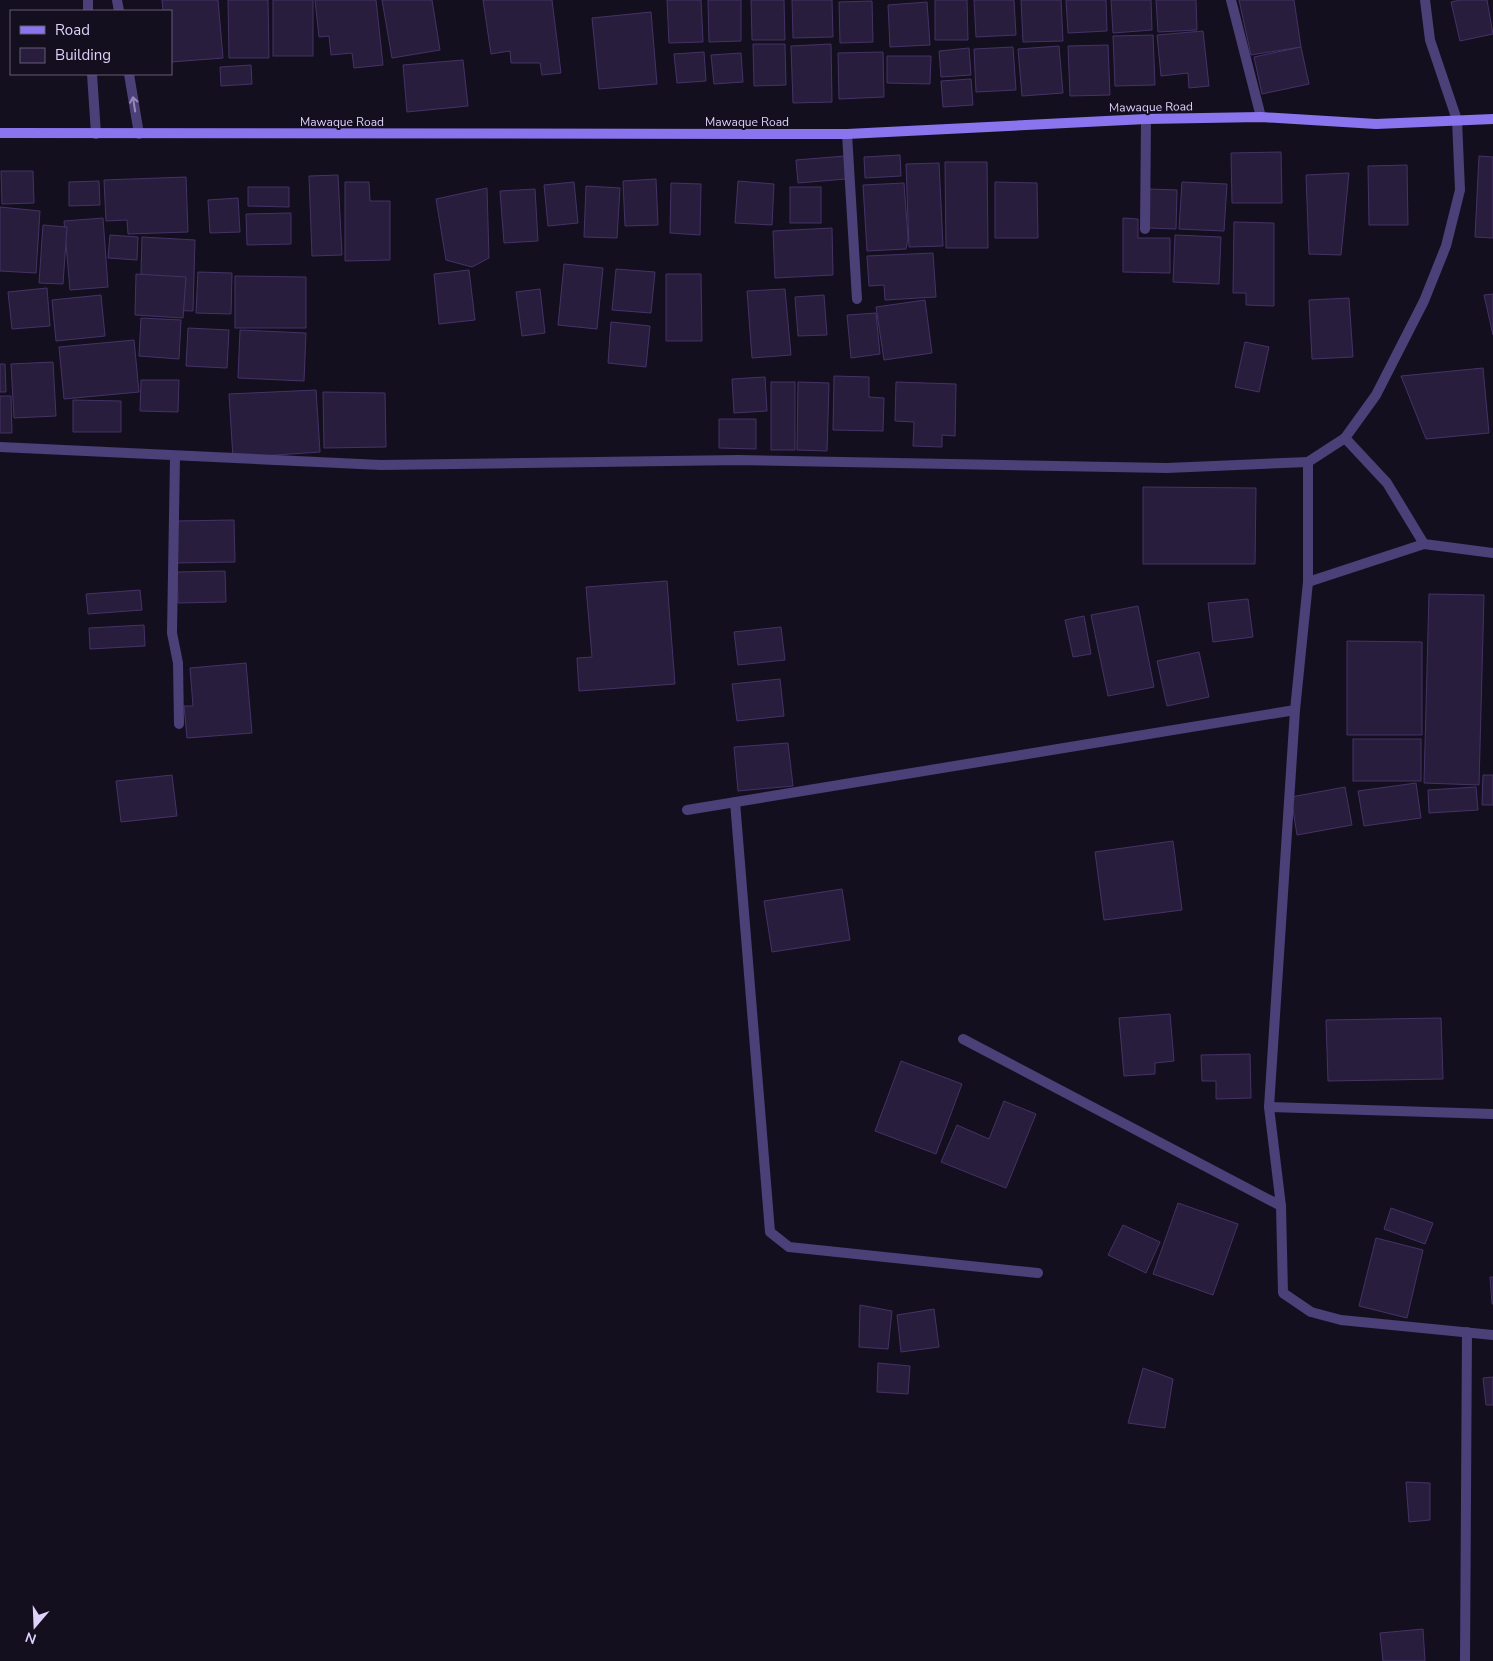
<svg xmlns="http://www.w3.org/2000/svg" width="1493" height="1661" font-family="'Nunito Sans',sans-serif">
  <rect width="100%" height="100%" fill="#140f1f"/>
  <!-- building -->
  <g fill="#291d3d" stroke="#453266">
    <path d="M162 0H218L223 58 171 62V11H163Z"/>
    <path d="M228 0H268L269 58H229Z"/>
    <rect x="273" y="0" width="40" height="56"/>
    <path d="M315 0H376L383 65 354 68 352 53 331 55 329 36 319 37Z"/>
    <path d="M382 0H432L440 50 392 58Z"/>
    <path d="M483 0H552L561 73 542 75 540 63H511L510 51 491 54Z"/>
    <path d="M667 0H701L703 42 669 43Z"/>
    <path d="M708 0H741V41L709 42Z"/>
    <path d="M751 0H784L785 40H752Z"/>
    <path d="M792 0H832L833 37 793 38Z"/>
    <path d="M935 0H967L968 40H935Z"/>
    <path d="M974 0H1014L1016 35 976 37Z"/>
    <path d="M1021 0H1061L1063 41 1023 42Z"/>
    <path d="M1066 0H1106L1107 31 1068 33Z"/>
    <path d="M1111 0H1151L1152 30 1113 33Z"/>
    <path d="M1156 0H1196L1197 30 1158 32Z"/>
    <path d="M1239 0H1294L1301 47 1251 55Z"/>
    <path d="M1460 0H1487L1493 34 1460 41 1451 2Z"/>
    <path d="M872 1 873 42 840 43 839 2Z"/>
    <path d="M927 2 930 45 890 47 888 5Z"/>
    <path d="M651 12 657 84 599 89 592 18Z"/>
    <path d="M1203 31 1209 86 1189 88 1188 73 1161 76 1157 35Z"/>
    <path d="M1153 35 1155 85 1115 86 1113 36Z"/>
    <path d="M753 44H785L786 85 754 86Z"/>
    <path d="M831 44 832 102 793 103 791 46Z"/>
    <path d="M1108 45 1110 95 1070 96 1068 46Z"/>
    <path d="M1059 46 1063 93 1022 96 1018 49Z"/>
    <path d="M1013 47 1016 90 976 92 974 49Z"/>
    <path d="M1301 47 1309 84 1262 94 1254 57Z"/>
    <path d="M969 48 971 75 941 77 939 51Z"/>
    <path d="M704 52 706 81 677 83 674 54Z"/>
    <path d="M883 52 884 97 839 99 838 53Z"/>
    <path d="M741 53 743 82 714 84 711 55Z"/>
    <path d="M887 56H931L930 84 887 83Z"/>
    <path d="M463 60 468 106 407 112 403 65Z"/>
    <path d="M251 65 252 84 221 86 220 67Z"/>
    <path d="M971 79 973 105 943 107 941 81Z"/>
    <path d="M1281 152 1282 203H1232L1231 153Z"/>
    <path d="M900 155 901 176 865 178 864 157Z"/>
    <path d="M845 156 846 179 798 183 796 160Z"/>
    <path d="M1479 156 1493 157V238L1475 237Z"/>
    <path d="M945 162H987L988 248H946Z"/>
    <path d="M939 163 943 246 909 247 906 164Z"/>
    <path d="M1407 165 1408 225H1369L1368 166Z"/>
    <path d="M1 171H33L34 203 2 204Z"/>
    <path d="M1349 173 1341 255 1309 254 1306 175Z"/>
    <path d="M338 175 342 255 312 256 309 176Z"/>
    <path d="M186 177 188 232 128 234 127 220 106 221 104 180Z"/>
    <path d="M656 179 658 225 625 226 623 181Z"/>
    <path d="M99 181 100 205 69 206V182Z"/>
    <path d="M738 181 774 184 772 225 735 223Z"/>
    <path d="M345 182H369L370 201H390V260L345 261Z"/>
    <path d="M574 182 578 223 548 226 544 185Z"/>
    <path d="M995 182 1037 183 1038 238H995Z"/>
    <path d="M1182 182 1227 184 1224 231 1179 229Z"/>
    <path d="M671 183 701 184 700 235 670 233Z"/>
    <path d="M904 183 908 238 906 249 867 251 863 185Z"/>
    <path d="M586 186 620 188 617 238 584 237Z"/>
    <path d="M248 187H289V207L248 206Z"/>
    <rect x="790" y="187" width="31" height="36"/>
    <path d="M487 188 489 258 472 267 446 260 436 199Z"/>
    <path d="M535 189 538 241 504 243 500 191Z"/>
    <path d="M1149 189 1177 190 1176 229 1148 228Z"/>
    <path d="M238 198 240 232 210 233 208 200Z"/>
    <path d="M0 207 40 211 36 273 0 271Z"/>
    <path d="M291 213V244L247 245 246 214Z"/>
    <path d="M103 218 108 287 70 290 64 221Z"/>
    <path d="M1123 218 1138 219V238H1170V273L1123 272Z"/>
    <path d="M1234 222 1274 223V306L1246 305V293H1233Z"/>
    <path d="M43 225 67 227 63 284 39 283Z"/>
    <path d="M832 228 833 275 775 278 773 231Z"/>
    <path d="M110 235 138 237 137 260 108 258Z"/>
    <path d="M1175 235 1221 237 1219 284 1173 282Z"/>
    <path d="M142 237 195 240 193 311 140 309Z"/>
    <path d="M933 253 936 297 885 300 884 285 869 286 867 256Z"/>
    <path d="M564 264 603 268 597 329 558 325Z"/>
    <path d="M616 269 655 272 651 313 612 310Z"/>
    <path d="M469 270 475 320 439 324 434 274Z"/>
    <path d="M198 272 232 273 231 314 196 313Z"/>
    <path d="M136 274 186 277 183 318 135 315Z"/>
    <path d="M666 274H701L702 341H666Z"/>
    <path d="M235 276 306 277V328H235Z"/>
    <path d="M47 288 50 326 12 329 8 292Z"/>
    <path d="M540 289 545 333 522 336 516 292Z"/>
    <path d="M785 289 791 355 752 358 747 291Z"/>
    <path d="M1493 294V335L1484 295Z"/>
    <path d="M101 295 105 336 56 341 52 300Z"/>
    <path d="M824 295 827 335 798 336 795 297Z"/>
    <path d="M1349 298 1353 357 1312 359 1309 300Z"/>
    <path d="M925 300 932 353 884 360 876 307Z"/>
    <path d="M876 313 880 354 851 358 847 315Z"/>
    <path d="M141 318 181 320 179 359 139 356Z"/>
    <path d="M611 322 650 326 646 367 608 363Z"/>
    <path d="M188 328 229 330 227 368 186 366Z"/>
    <path d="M240 330 306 333 304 381 238 378Z"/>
    <path d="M134 340 139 392 64 399 59 347Z"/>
    <path d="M1245 342 1269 347 1259 392 1235 387Z"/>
    <path d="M53 362 56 416 14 418 11 364Z"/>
    <path d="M0 364H5L6 392H0Z"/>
    <path d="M1483 368 1489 433 1426 439 1401 376Z"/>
    <path d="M834 376 869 377V397L884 398 883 431 833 430Z"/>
    <path d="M765 377 767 411 734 413 732 379Z"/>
    <path d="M141 380H179L178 412 140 411Z"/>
    <rect x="771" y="382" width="24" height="68"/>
    <path d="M798 382 829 383 827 451 797 450Z"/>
    <path d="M896 382 956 384 955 436 942 435V447L913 446 914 422 895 421Z"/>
    <path d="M316 390 320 452 233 458 229 394Z"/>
    <path d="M323 392 385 393 386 447 324 448Z"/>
    <path d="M0 396H11L12 433H0Z"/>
    <path d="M73 400 121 401V432H73Z"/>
    <path d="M719 419H756V449L719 448Z"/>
    <path d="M1143 487 1256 488 1255 564H1143Z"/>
    <path d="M234 520 235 562 176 563 175 521Z"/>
    <path d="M225 571 226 602 178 603 177 572Z"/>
    <path d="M667 581 675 684 579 691 577 658 592 657 586 587Z"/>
    <path d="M140 590 142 610 88 614 86 594Z"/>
    <path d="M1429 594 1484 595 1479 785 1424 783Z"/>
    <path d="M1248 599 1253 637 1213 642 1208 603Z"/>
    <path d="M1138 606 1154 687 1108 696 1091 615Z"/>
    <path d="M1084 616 1091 654 1073 657 1065 620Z"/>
    <path d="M144 625 145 646 90 649 89 628Z"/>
    <path d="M781 627 785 660 738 665 734 632Z"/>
    <path d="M1347 641 1422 642V735H1347Z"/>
    <path d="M1199 652 1209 697 1167 706 1157 661Z"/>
    <path d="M246 663 252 733 187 738 184 706H193L190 668Z"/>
    <path d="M780 679 784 716 737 721 732 684Z"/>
    <rect x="1353" y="739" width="68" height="42"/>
    <path d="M788 743 793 786 738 791 734 747Z"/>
    <path d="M172 775 177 816 121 822 116 781Z"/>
    <path d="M1483 775H1493V805H1482Z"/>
    <path d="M1416 783 1421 818 1364 826 1358 791Z"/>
    <path d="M1345 787 1352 825 1297 835 1291 797Z"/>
    <path d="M1476 787 1478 810 1429 813 1428 790Z"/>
    <path d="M1173 841 1182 910 1104 920 1095 852Z"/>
    <path d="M842 889 850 940 772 952 764 901Z"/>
    <path d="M1170 1014 1174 1061 1155 1063V1074L1124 1076 1119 1018Z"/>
    <path d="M1441 1018 1443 1079 1328 1081 1326 1020Z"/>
    <path d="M1250 1054 1251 1098 1216 1099V1081H1202L1201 1055Z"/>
    <path d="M901 1061 962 1084 936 1154 875 1131Z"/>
    <path d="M1004 1101 1036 1114 1006 1188 941 1162 957 1125 989 1139Z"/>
    <path d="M1178 1203 1238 1224 1213 1295 1153 1274Z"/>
    <path d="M1391 1208 1433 1223 1425 1244 1384 1229Z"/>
    <path d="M1123 1225 1160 1242 1146 1273 1108 1255Z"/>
    <path d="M1376 1238 1423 1250 1407 1318 1359 1306Z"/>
    <path d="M1490 1277H1493V1304H1492Z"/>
    <path d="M860 1305 892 1311 888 1349 859 1347Z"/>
    <path d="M934 1309 939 1347 901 1352 897 1315Z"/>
    <path d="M878 1363 910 1366 908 1394 877 1392Z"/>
    <path d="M1143 1368 1173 1379 1165 1428 1128 1423Z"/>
    <path d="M1493 1377V1405H1486L1483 1378Z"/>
    <path d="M1406 1482 1430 1483V1520L1409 1522Z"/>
    <path d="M1423 1629 1425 1661H1383L1380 1633Z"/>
  </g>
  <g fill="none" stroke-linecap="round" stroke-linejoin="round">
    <!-- street -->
    <g stroke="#4b4078" stroke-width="10">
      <path d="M88 0V11"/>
      <path d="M117 0 119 11"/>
      <path d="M1231 0 1261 117"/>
      <path d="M1425 0 1430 40 1457 120 1460 190 1446 246 1424 301 1376 395 1345 438 1308 462V582L1295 710 1269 1107 1281 1206 1283 1293 1311 1312 1341 1320 1493 1335"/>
      <path d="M92 74 96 134"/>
      <path d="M129 74 139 134"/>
      <path d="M847 134 857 299"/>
      <path d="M1145 229 1146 119"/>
      <path d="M1345 438 1387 483 1424 544 1493 553"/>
      <path d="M0 447 381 465 739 460 1167 468 1308 462"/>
      <path d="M175 457 172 633 178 663 179 724"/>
      <path d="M1308 582 1424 544"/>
      <path d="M735 802 770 1232 789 1247 1038 1273"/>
      <path d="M687 810 1295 710"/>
      <path d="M963 1039 1281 1206"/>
      <path d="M1269 1107 1493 1114"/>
      <path d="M1465 1661 1467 1332"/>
    </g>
    <!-- secondary -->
    <path stroke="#8b75ee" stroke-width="10" d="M0 133 847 134 1146 119 1261 117 1376 124 1493 119"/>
  </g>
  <!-- one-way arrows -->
  <defs><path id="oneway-shaft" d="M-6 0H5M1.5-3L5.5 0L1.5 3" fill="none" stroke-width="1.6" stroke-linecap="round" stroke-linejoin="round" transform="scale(1.25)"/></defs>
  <use stroke="#9489b9" href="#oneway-shaft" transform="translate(134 104) rotate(-99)"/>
  <g text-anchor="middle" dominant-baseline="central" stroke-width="4" stroke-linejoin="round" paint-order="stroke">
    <!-- street labels -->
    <g font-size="12" fill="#ddd2fa" stroke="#140f1f">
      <text transform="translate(1151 107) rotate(-1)">Mawaque Road</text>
      <text x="342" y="122">Mawaque Road</text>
      <text x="747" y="122">Mawaque Road</text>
    </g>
  </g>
  <!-- legend -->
  <rect x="10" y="10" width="162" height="65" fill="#140f1f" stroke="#645d77"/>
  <rect x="20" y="26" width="25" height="8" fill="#8b75ee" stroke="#645d77"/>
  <text x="55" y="35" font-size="15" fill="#ddd2fa">Road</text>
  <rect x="20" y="48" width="25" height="15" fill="#291d3d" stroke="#645d77"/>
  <text x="55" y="60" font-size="15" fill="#ddd2fa">Building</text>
  <!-- north arrow -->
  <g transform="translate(35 1626) rotate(199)" stroke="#140f1f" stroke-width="4" paint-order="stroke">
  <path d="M0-4L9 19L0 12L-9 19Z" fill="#ddd2fa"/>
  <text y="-8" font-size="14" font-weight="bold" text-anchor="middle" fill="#ddd2fa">N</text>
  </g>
</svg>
